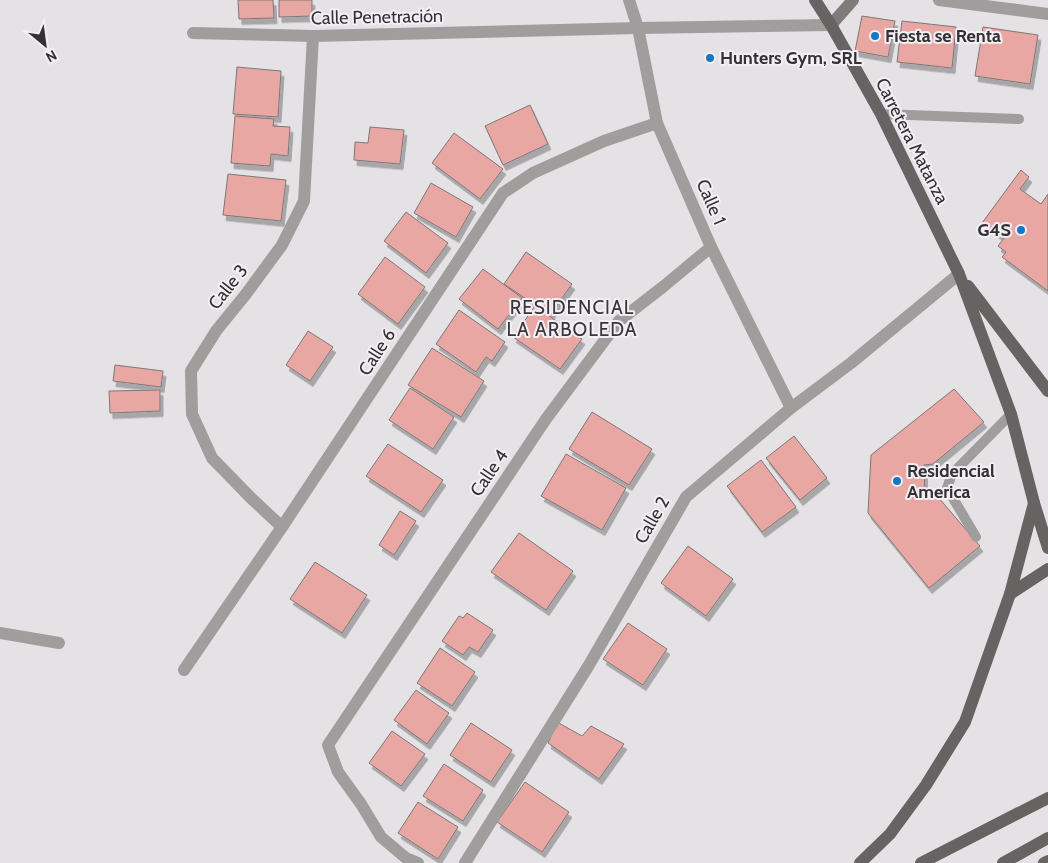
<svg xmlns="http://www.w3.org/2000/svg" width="1048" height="863" font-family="Cabin,sans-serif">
  <defs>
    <filter id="shadow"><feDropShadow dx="3" dy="5.5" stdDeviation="0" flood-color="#0004"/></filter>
  </defs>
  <rect width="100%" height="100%" fill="#e5e2e6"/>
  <!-- building -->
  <g fill="#e8a7a2" stroke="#7d7777" filter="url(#shadow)">
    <path d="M238 0H273L274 18 239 19Z"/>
    <path d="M279 0H312V16L279 17Z"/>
    <path d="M862 16 895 21 888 57 855 51Z"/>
    <path d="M902 21 956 27 952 68 897 62Z"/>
    <path d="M983 27 1038 35 1030 84 975 76Z"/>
    <path d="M237 67 281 71 278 117 233 114Z"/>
    <path d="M530 105 548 144 503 165 485 126Z"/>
    <path d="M235 116 274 119 273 126 290 127 288 156 271 154 270 166 231 163Z"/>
    <path d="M370 127 404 130 400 164 354 160 355 142 368 143Z"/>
    <path d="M454 133 503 169 480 199 432 163Z"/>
    <path d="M1021 170 1029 177 1020 189 1041 204 1048 194V291L1002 257 1006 252 998 246 1004 238 982 223Z"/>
    <path d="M228 174 286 180 281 221 223 215Z"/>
    <path d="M431 183 473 207 456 237 414 213Z"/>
    <path d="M406 212 448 243 426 273 384 241Z"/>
    <path d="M526 252 572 284 550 315 504 284Z"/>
    <path d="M385 257 425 287 398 324 358 294Z"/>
    <path d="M483 269 522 298 498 329 459 299Z"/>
    <path d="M535 306 582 339 560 369 513 337Z"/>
    <path d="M459 310 505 342 492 361 486 357 476 372 436 344Z"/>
    <path d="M308 331 333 347 310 381 286 365Z"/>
    <path d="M432 348 484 381 461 417 408 385Z"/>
    <path d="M115 365 163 371 161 387 113 381Z"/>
    <path d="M410 388 454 417 433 449 389 420Z"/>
    <path d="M954 389 984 422 933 464 924 465 925 498 938 497 980 546 929 588 868 513 871 455Z"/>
    <path d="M160 390V411L110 413 109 391Z"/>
    <path d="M592 412 652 449 629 485 569 449Z"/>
    <path d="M794 436 827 478 800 500 766 458Z"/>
    <path d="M388 444 443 480 421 512 366 476Z"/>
    <path d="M566 454 626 488 602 530 541 496Z"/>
    <path d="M761 460 796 507 762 532 727 486Z"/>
    <path d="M400 511 416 521 394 555 379 545Z"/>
    <path d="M519 533 573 571 546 610 491 572Z"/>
    <path d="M688 546 733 579 706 616 661 583Z"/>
    <path d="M315 562 367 595 342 633 290 599Z"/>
    <path d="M467 613 493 630 478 652 469 647 463 655 442 641 459 616 463 618Z"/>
    <path d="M628 623 667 649 643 685 603 659Z"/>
    <path d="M440 648 475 672 452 706 417 683Z"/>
    <path d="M416 690 449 713 427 744 394 720Z"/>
    <path d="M557 722 582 736 591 726 624 744 599 779 548 743Z"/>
    <path d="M471 723 512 750 491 782 450 755Z"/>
    <path d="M392 731 425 754 401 786 369 763Z"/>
    <path d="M444 764 483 790 463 821 423 796Z"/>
    <path d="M525 782 569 812 542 852 497 822Z"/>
    <path d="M418 802 458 827 438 859 398 833Z"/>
  </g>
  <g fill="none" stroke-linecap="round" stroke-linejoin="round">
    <!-- lane -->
    <g stroke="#a09d9d" stroke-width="10">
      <path d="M881 114 1019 119"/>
      <path d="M976 537 947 488 952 474 1011 414"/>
    </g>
    <!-- street -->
    <g stroke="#a09d9d" stroke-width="12">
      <path d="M629 0 638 28 657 123 711 247 791 408"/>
      <path d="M939 0 1048 14"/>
      <path d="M193 33 313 36 638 28 831 25"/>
      <path d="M282 527 251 498 212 458 192 414 191 371 216 331 246 294 282 245 304 201 313 36"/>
      <path d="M0 633 59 643"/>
      <path d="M184 670 282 527 503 193 533 173 604 141 657 123"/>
      <path d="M418 863 406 858 381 837 361 804 338 772 328 745 546 419 619 321 664 286 711 247"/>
      <path d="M465 863 589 665 686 497 791 408 851 363 959 274"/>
    </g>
    <!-- secondary -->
    <path stroke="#7f7b7b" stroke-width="12" d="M831 25 853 0"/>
    <!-- primary -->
    <g stroke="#676362" stroke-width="12">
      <path d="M815 0 831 25 881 114 959 274 1011 414 1034 503 1048 548"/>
      <path d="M968 286 1048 391"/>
      <path d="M1010 594 1048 569"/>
      <path d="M860 863 890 834 926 785 965 722 1010 594 1034 503"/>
      <path d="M921 863 1048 798"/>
      <path d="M1003 863 1048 838"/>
      <path d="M1044 863 1048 861"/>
    </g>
  </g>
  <!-- markers -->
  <g fill="#1678c4" stroke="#f3eff4" stroke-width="2">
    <circle cx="875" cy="36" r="5"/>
    <circle cx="710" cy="58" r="5"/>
    <circle cx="1021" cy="230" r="5"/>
    <circle cx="897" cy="481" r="5"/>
  </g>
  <g text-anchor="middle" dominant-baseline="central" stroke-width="4" stroke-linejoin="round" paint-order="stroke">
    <!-- street labels -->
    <g font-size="18" fill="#323133" stroke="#f3eff4">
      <text transform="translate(377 17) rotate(-1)">Calle Penetración</text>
      <text transform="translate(912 141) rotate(63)">Carretera Matanza</text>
      <text transform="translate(711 202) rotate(66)">Calle 1</text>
      <text transform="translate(228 287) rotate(-52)">Calle 3</text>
      <text transform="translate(377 352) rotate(-57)">Calle 6</text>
      <text transform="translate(489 473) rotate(-56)">Calle 4</text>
      <text transform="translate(652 520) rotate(-60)">Calle 2</text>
    </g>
    <!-- poi labels -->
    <g font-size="18" font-weight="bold" fill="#323133" stroke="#f3eff4" text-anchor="start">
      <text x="885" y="36">Fiesta se Renta</text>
      <text x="720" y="58">Hunters Gym, SRL</text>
      <text x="1011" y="230" text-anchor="end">G4S</text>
      <text x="907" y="471">Residencial<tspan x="907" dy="21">America</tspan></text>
    </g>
    <!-- neighbourhood labels -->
    <g font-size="19" letter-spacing="1" fill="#383639" stroke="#f3eff4">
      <text x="572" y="307">RESIDENCIAL<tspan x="572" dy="22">LA ARBOLEDA</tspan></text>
    </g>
  </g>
  <!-- north arrow -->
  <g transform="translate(45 45) rotate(151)" stroke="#f3eff4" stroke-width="4" paint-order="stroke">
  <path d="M0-4L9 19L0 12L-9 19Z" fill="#323133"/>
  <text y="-8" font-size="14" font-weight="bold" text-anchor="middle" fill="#323133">N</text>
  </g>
</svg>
